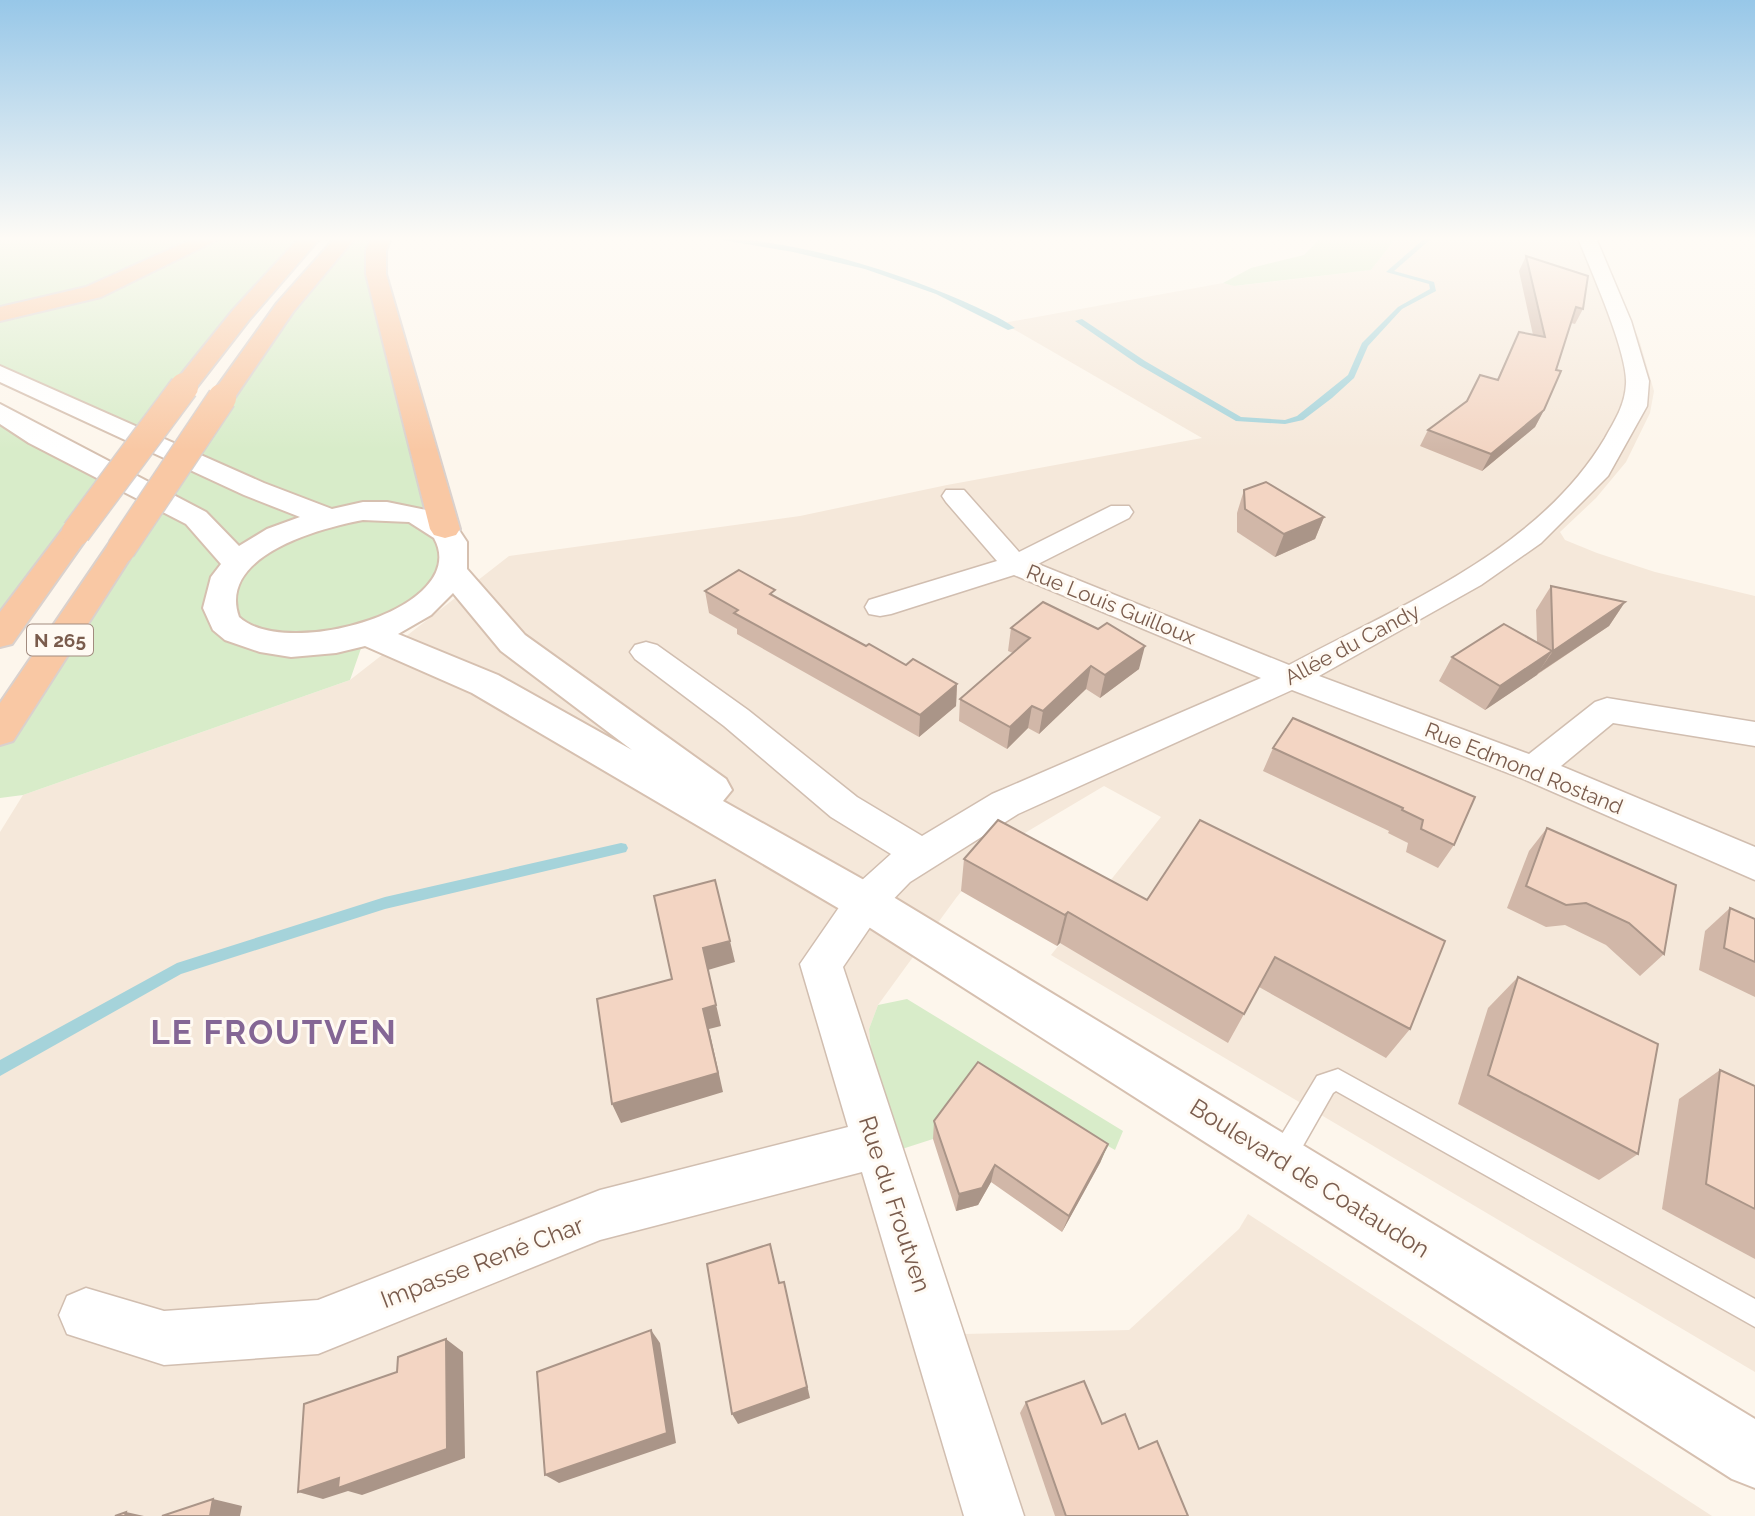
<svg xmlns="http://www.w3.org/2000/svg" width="1755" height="1516" font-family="Raleway,sans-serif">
  <rect width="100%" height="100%" fill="#fdf6ec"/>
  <!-- residential -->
  <path fill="#f5e8da" d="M1396 238H1596L1602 259 1639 339 1654 391 1650 413 1626 462 1596 498 1560 532 1565 540 1597 553 1655 572 1755 596V1372L1051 955 1161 817 1104 786 993 852 956 898 878 1005 869 1029 871 1052 964 1334 1129 1330 1239 1229 1248 1214 1712 1516H0V832L23 795 350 680 509 556 800 516 947 485 1202 438 1003 323 1223 283 1235 286 1371 270Z"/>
  <!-- green -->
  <g fill="#d8ecc9">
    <path d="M0 238H310L145 438 0 373Z"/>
    <path d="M345 238H371L453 572 366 634 350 680 23 795 0 798V732L182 457 249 486 190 446Z"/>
    <path d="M1321 238H1396L1371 270 1234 286 1223 283 1251 268 1304 255Z"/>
    <path d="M0 412 116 477 0 636Z"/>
    <path d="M907 999 1123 1131 1115 1150 1108 1146 1100 1163 975 1082 933 1139 902 1149 871 1052 869 1029 878 1005Z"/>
  </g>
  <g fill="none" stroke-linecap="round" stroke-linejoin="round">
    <!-- stream -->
    <g fill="#a5d3da" fill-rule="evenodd">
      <path d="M710 238C789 238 890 269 963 301 980 309 1000 317 1015 328L1008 330 936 294 865 269 793 252Z"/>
      <path d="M1425 238H1432L1394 271 1434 282 1436 291 1402 309 1368 346 1354 378 1332 398 1303 420 1285 424 1236 421 1139 365 1075 321 1082 319 1145 361 1241 417 1285 420 1297 416 1348 375 1362 343 1398 307 1430 289 1429 284 1386 272Z"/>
      <path d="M621 843 626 844 628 848 626 852 385 909 181 974 0 1076V1060L177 963 385 897Z"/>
    </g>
    <!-- service casing -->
    <g stroke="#d1beb0" stroke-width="3">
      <path id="service" d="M1338 1069 1755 1299V1327L1336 1091 1333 1093 1291 1167 1282 1170 1273 1167 1270 1158 1273 1149 1317 1076Z"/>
    </g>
    <!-- minor casing -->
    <g stroke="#d1beb0" stroke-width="3">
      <path id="minor" d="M1578 238H1596L1631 321 1649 381 1647 406 1608 476 1541 543 1481 585 1319 676 1529 754 1595 702 1607 698 1755 722V746L1613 723 1561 766 1755 847V880L1521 778 1292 690 1018 814 910 882 879 914 843 967 1024 1516H964L862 1172 600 1240 318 1354 164 1365 67 1334 59 1315 67 1296 86 1288 164 1311 318 1300 600 1190 848 1127 800 964 851 890 891 854 831 817 724 726 635 659 630 652 635 645 646 642 657 645 748 710 857 797 922 836 992 794 1261 678 1014 575 891 614 880 616 869 614 865 607 869 600 997 561 946 502 942 496 946 490H964L1019 552 1111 506H1129L1133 512 1129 518 1038 564 1289 665C1401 605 1538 551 1605 438 1615 420 1625 405 1626 384 1628 353 1591 271 1578 238Z"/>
    </g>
    <!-- secondary casing -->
    <g stroke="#d6c0b0" stroke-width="4">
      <path id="secondary" d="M0 366 264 483 332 509 363 502H387L436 512 457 527 467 542V569L525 635 726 779 732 790 723 801 880 889 1755 1419V1488L1732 1479 850 915 472 693 365 646 336 653 291 657 260 652 225 640 213 630 203 608 211 577 221 564 186 524 29 443 0 424V404L206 512 239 546 267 529 300 517 244 495 0 382ZM363 520 409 522 434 538C473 608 287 661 239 617 217 555 321 528 363 520ZM453 593 501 651 632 750 498 675 398 634 431 615Z"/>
    </g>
    <!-- trunk casing -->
    <g stroke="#dad1cd" stroke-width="4">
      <g id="trunk">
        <path d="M195 238H221L101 297 0 321V307L86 287Z"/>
        <path d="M299 238H320L249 320 193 392H175L172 387 175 382 233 310Z"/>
        <path d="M335 238H355L293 312 231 403H213L209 398 277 303Z"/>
        <path d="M371 238H391L386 251V274L460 529 456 535 445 538 434 535 430 529 366 274V251Z"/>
        <path d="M76 523 87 526 91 532 12 644 0 647V612L65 526Z"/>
        <path d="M121 540 132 542 136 549 13 741 0 745V703L110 542Z"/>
      </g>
    </g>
    <!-- service -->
    <use href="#service" fill="#fff" fill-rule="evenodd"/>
    <!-- minor -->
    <use href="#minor" fill="#fff" fill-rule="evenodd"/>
    <!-- secondary -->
    <use href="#secondary" fill="#fff" fill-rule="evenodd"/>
    <!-- trunk -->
    <use href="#trunk" fill="#f9c8a4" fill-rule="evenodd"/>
    <!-- trunk-bridge casing -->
    <g stroke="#dad1cd" stroke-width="31" stroke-linecap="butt">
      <g id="trunk-bridge">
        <path d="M76 532 184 387"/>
        <path d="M121 549 222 398"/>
      </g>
    </g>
    <!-- trunk-bridge -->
    <use href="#trunk-bridge" stroke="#f9c8a4" stroke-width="28"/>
  </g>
  <!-- wall -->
  <g fill="#d1b7a8">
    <path d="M1526 256 1583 309 1575 324 1571 323 1544 410 1535 427 1482 471 1420 446 1428 430 1467 401 1497 380 1519 332 1533 335 1519 271Z"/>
    <path d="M1244 490 1324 517 1315 539 1275 557 1237 532V513Z"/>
    <path d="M1551 586 1625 602 1609 626 1485 710 1439 681 1452 657 1537 642 1536 610Z"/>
    <path d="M705 591 775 597 866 646 906 665 957 684 956 706 919 737 737 634V629L709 613Z"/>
    <path d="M1011 628 1139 669 1100 698 1086 689 1039 734 1028 728 1007 749 959 721 960 699 1013 653 1008 651Z"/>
    <path d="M1293 718 1454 845 1438 868 1406 852 1408 843 1388 833 1389 831 1263 771 1273 748Z"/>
    <path d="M1200 820 1410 1029 1386 1058 1259 987 1228 1043 1060 943 1057 946 961 891 964 859 1147 900Z"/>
    <path d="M1547 828 1664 954 1640 976 1606 945 1565 925 1546 927 1507 908 1529 851Z"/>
    <path d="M1730 908 1755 919V997L1699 970 1705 931Z"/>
    <path d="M1518 977 1638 1154 1599 1180 1458 1104 1488 1008Z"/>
    <path d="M1720 1070 1755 1086V1259L1662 1209 1679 1099Z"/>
    <path d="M934 1121 1108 1144 1100 1163 1062 1232 991 1182 978 1205 956 1211 933 1139Z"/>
    <path d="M1026 1402 1102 1424 1139 1449 1188 1516H1055L1020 1413Z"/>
  </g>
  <!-- shaded-wall -->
  <g fill="#aa9588">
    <path d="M1544 410 1535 427 1482 471 1491 454Z"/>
    <path d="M1324 517 1315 539 1275 557 1284 534Z"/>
    <path d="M1625 602 1609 626 1537 674 1553 651Z"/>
    <path d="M1145 646 1139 669 1100 698 1105 675Z"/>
    <path d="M1552 651 1537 675 1485 710 1500 686Z"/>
    <path d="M1091 666 1086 689 1039 734 1043 711Z"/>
    <path d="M957 684 956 706 919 737 920 715Z"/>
    <path d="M1032 706 1028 728 1007 749 1010 727Z"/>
    <path d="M1068 912 1060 943 1057 946 1065 915Z"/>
    <path d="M730 941 735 962 708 970 721 1026 709 1029 723 1092 621 1123 612 1104 703 1009V948Z"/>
    <path d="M1108 1144 1100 1163 1062 1232 1069 1216Z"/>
    <path d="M995 1165 991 1182 978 1205 956 1211 959 1194Z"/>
    <path d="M784 1282 810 1398 738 1424 732 1414Z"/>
    <path d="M651 1330 660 1343 676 1443 559 1483 545 1475Z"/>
    <path d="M446 1339 463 1352 465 1458 362 1495 348 1491 323 1499 298 1492 339 1478Z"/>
    <path d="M213 1499 242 1506 240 1516H210Z"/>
    <path d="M126 1512 144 1516H125Z"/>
  </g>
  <!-- building -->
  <g fill="#f3d5c3" stroke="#aa9588" stroke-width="2">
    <path d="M1526 256 1588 276 1583 309 1576 307 1556 370 1561 371 1544 410 1491 454 1428 430 1467 401 1480 375 1498 380 1519 332 1545 337Z"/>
    <path d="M1266 482 1324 517 1284 534 1245 509 1244 490Z"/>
    <path d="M739 570 775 590 770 594 866 646 869 644 906 665 913 659 957 684 920 715 734 613 738 610 705 591Z"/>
    <path d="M1551 586 1625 602 1553 651Z"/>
    <path d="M1043 602 1098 629 1107 623 1145 646 1105 675 1091 666 1043 711 1032 706 1010 727 960 699 1030 638 1011 628Z"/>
    <path d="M1504 624 1552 651 1500 686 1452 657Z"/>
    <path d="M1293 718 1475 797 1454 845 1421 829 1423 820 1402 810 1403 808 1273 748Z"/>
    <path d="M998 820 1147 900 1200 820 1445 941 1410 1029 1275 957 1244 1014 1068 912 1065 915 964 859Z"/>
    <path d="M1547 828 1676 885 1664 954 1629 923 1586 903 1566 905 1526 886Z"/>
    <path d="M715 880 730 941 703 948 716 1005 703 1009 718 1073 612 1104 597 999 672 979 654 896Z"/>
    <path d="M1730 908 1755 919V962L1724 948Z"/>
    <path d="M1518 977 1658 1044 1638 1154 1488 1075Z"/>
    <path d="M978 1062 1108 1144 1069 1216 995 1165 982 1188 959 1194 934 1121Z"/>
    <path d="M1720 1070 1755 1086V1209L1706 1184Z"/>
    <path d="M770 1244 779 1283 784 1282 807 1387 732 1414 707 1264Z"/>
    <path d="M651 1330 667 1433 545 1475 537 1372Z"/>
    <path d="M446 1339 447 1449 338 1488 339 1478 298 1492 304 1404 397 1372 398 1357Z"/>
    <path d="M1084 1381 1102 1424 1125 1414 1139 1449 1157 1441 1188 1516H1066L1026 1402Z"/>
    <path d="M213 1499 210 1516H162Z"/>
    <path d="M126 1512 125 1516H115Z"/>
  </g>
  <!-- sky -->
  <linearGradient id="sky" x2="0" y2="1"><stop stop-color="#97c7e8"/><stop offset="0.53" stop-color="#fefbf6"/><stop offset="1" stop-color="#fefbf6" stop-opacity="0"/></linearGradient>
  <rect width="1755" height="450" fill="url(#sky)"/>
  <g text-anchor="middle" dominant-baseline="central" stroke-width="6" stroke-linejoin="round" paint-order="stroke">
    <!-- shield labels -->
    <rect fill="#fffaf3" stroke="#a28b7f" stroke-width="2" x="27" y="624.5" width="66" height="31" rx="5"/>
    <g font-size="19" font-weight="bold" fill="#7a5c4d">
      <text x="60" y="640">N 265</text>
    </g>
    <!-- street labels -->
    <g font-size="21" fill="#7a5c4d" stroke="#fffaf3">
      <text transform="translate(1111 604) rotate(22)">Rue Louis Guilloux</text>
      <text transform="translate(1352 644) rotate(-28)">Allée du Candy</text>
      <text transform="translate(1524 768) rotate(22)">Rue Edmond Rostand</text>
    </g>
    <!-- near-street labels -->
    <g font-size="24" fill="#7a5c4d" stroke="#fffaf3">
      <text transform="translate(1310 1178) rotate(32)">Boulevard de Coataudon</text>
      <text transform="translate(895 1204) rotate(72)">Rue du Froutven</text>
      <text transform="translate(482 1262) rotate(-21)">Impasse René Char</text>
    </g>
    <!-- near-district labels -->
    <g font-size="33" font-weight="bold" letter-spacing="2" fill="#846695" stroke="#fffaf3">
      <text x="274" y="1032">LE FROUTVEN</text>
    </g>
  </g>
</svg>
